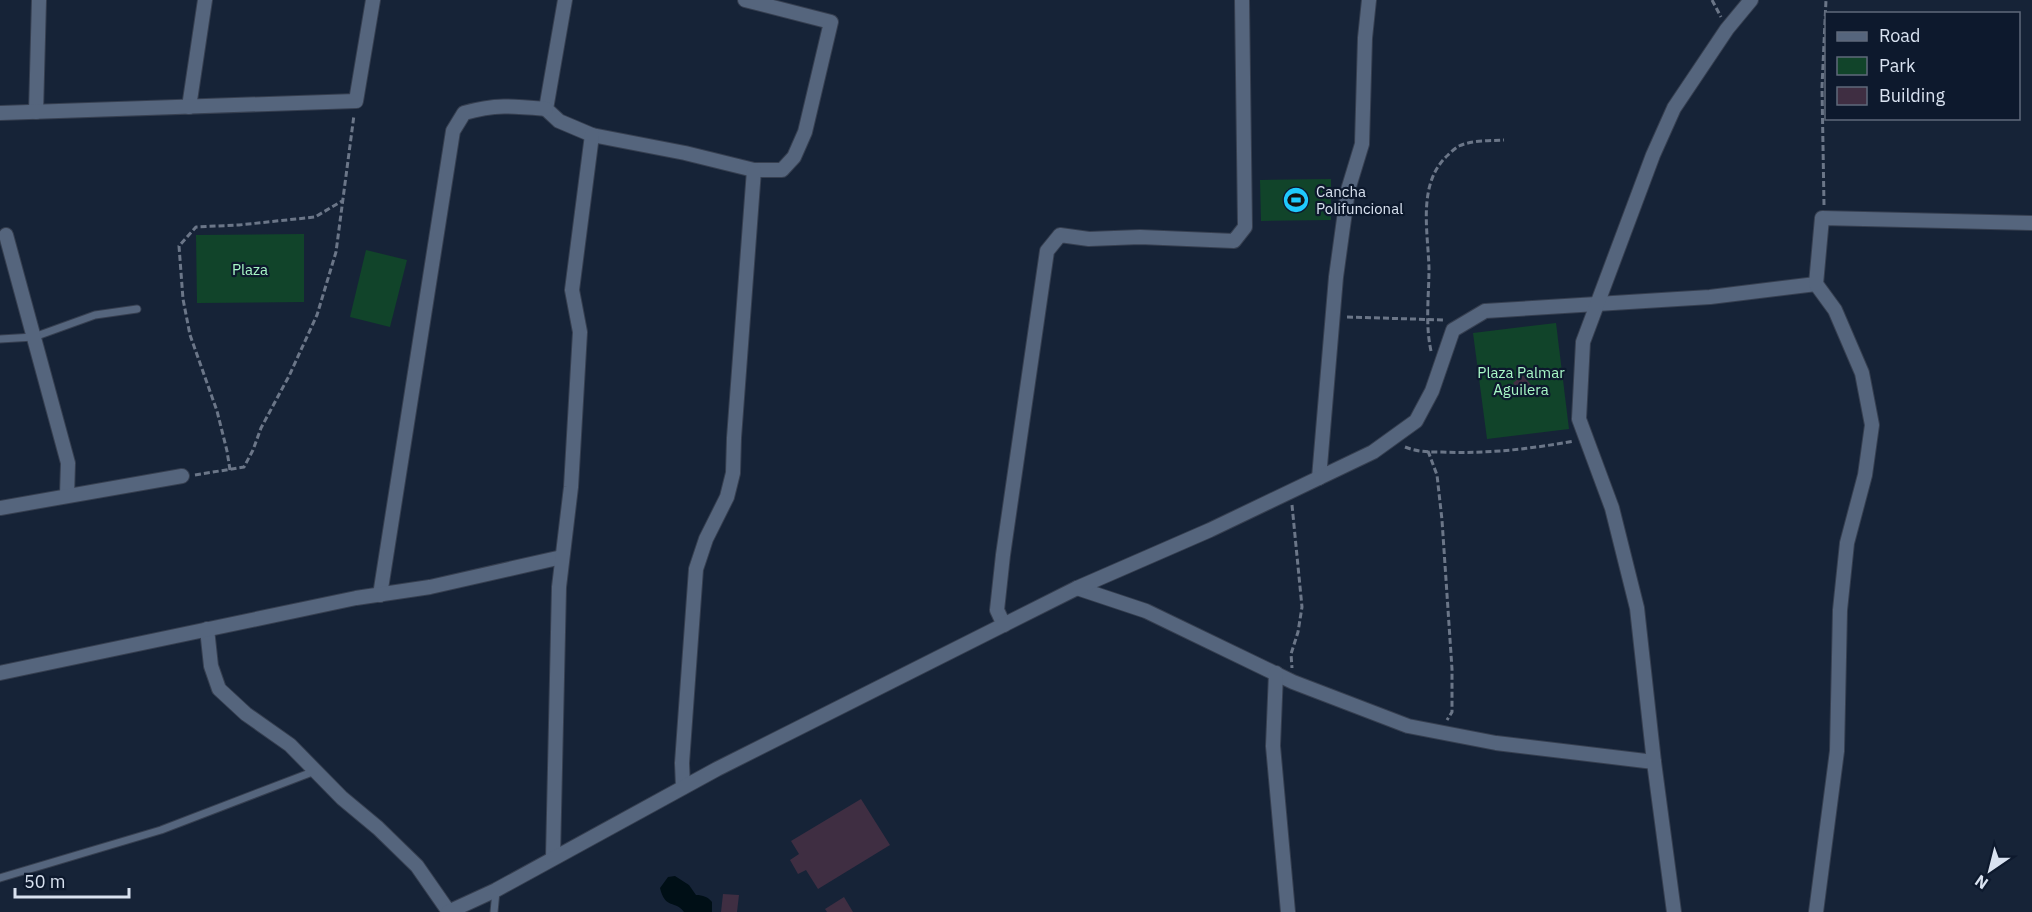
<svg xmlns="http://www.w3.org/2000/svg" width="2032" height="912" font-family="'IBM Plex Sans',sans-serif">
  <rect width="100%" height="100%" fill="#162337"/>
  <!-- green -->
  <g fill="#11442a">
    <path d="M1331 179V220L1261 221 1260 180Z"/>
    <path d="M304 234V302L197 303 196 235Z"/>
    <path d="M366 250 407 260 390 327 350 317Z"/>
    <path d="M1556 323 1569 429 1487 439 1473 333Z"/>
  </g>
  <!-- water -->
  <path fill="#000f16" d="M675 876 689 885 696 895C703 895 708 897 712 902V912H684C676 900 665 910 660 888L668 877Z"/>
  <!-- building -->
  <g fill="#3f2e42">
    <path d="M1523 375 1531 385 1521 392 1513 383Z"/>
    <path d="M861 799 890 845 818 889 806 870 798 874 790 860 799 854 791 841Z"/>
    <path d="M723 894 739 895 737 912H721Z"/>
    <path d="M844 897 853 912H827L825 909Z"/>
  </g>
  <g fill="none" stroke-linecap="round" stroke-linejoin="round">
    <!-- lane casing -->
    <g stroke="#363f50" stroke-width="9">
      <g id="lane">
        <path d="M0 339 34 337 95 315 137 309"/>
        <path d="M0 878 161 830 315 771"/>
        <path d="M494 912 496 891"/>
      </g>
    </g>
    <!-- street casing -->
    <g stroke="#363f50" stroke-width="16">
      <g id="street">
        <path d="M565 0 546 109 559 121 592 135 685 153 754 170H782L794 157 805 132 831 22 745 0"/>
        <path d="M189 107 205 0"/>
        <path d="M36 112 39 0"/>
        <path d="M0 113 356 101 373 0"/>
        <path d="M6 235 68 463 67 495"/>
        <path d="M1319 478 1336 277 1348 190 1362 144 1365 38 1369 0"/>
        <path d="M0 508 182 476"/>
        <path d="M1077 588 1146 611 1293 682 1408 726 1496 743 1654 762"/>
        <path d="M380 595 453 131 464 113C495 104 514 106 546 109"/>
        <path d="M1004 625 997 610 1003 555 1047 251 1060 235 1089 239 1140 237 1234 241 1245 227 1242 0"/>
        <path d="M207 629 211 666 219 689 246 714 290 745 342 798 378 828 417 866 449 912"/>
        <path d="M0 673 356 598 430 587 562 557"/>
        <path d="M1276 673 1273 746 1288 912"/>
        <path d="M683 787 682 763 696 569 706 539 727 497 733 473 734 438 754 170"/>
        <path d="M553 858 559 587 571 487 580 332 572 290 592 135"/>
        <path d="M448 912 496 890 717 769 1077 588 1210 530 1373 452 1416 421 1432 391 1453 330 1485 311 1710 297 1816 284"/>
        <path d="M1674 912 1654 762 1637 608 1612 508 1579 419 1583 342 1653 155 1674 108 1727 29 1751 0"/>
        <path d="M1816 912 1837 751 1840 610 1847 543 1865 475 1872 425 1862 373 1835 310 1816 284 1822 218 2032 223"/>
      </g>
    </g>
    <!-- path -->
    <g stroke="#6b7688" stroke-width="3" stroke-dasharray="6 3" stroke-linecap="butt">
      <path d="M1712 0 1721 17"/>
      <path d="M1824 205 1822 87 1826 0"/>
      <path d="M1347 317 1445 320"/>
      <path d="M1431 351C1425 324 1429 295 1429 268 1428 231 1417 183 1448 155 1451 152 1455 148 1459 146 1472 140 1489 141 1504 140"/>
      <path d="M1405 447C1417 452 1429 452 1442 452 1487 454 1530 449 1574 441"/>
      <path d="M1428 451 1437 475 1442 520 1452 669V712L1447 720"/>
      <path d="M230 470 227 451 217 411 190 335 183 299 179 246 196 227 239 225 315 217 342 201"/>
      <path d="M195 475 244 467 253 450 261 428 289 376 317 315 336 252 354 115"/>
      <path d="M1292 505 1302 607 1298 632 1291 654 1292 668"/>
    </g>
    <!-- lane -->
    <use href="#lane" stroke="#55657d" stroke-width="7"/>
    <!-- street -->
    <use href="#street" stroke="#55657d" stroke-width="14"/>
  </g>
  <!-- icons -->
  <defs>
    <g id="stadium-disc" transform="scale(1.35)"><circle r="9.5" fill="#1fc9fd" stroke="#0d192d"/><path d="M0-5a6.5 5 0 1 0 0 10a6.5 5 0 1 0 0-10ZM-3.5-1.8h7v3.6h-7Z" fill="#111"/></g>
  </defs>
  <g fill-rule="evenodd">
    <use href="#stadium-disc" x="1296" y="200"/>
  </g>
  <g text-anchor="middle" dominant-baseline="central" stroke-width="4.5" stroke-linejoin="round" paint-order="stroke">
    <!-- poi labels -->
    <g font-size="15" fill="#d9e2f0" stroke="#0d192d" text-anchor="start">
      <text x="1316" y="191">Cancha<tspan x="1316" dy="17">Polifuncional</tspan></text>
    </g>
    <!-- park labels -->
    <g font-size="15" fill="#a8f8c7" stroke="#0d192d">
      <text x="250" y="269">Plaza</text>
      <text x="1521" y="372">Plaza Palmar<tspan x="1521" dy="17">Aguilera</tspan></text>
    </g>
  </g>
  <!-- legend -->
  <rect x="1825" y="12" width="195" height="108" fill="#0d192d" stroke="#5f697b" stroke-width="1.5"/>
  <rect x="1837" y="32" width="30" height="9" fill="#55657d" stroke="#5f697b" stroke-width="1.5"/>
  <text x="1879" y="42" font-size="18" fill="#d9e2f0">Road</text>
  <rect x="1837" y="57" width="30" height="18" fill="#11442a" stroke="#5f697b" stroke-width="1.5"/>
  <text x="1879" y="72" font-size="18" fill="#d9e2f0">Park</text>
  <rect x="1837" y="87" width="30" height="18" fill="#3f2e42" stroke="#5f697b" stroke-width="1.5"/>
  <text x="1879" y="102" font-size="18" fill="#d9e2f0">Building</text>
  <!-- north arrow -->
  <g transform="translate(1990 870) rotate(215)" stroke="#0d192d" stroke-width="4.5" paint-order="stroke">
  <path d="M0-4.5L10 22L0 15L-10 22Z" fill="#d9e2f0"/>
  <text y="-9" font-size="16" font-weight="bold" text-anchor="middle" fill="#d9e2f0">N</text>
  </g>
  <!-- scale -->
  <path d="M15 888v9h114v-9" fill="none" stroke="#d9e2f0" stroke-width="3"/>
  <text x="24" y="888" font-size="18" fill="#d9e2f0" stroke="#0d192d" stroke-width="4.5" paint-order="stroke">50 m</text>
</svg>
